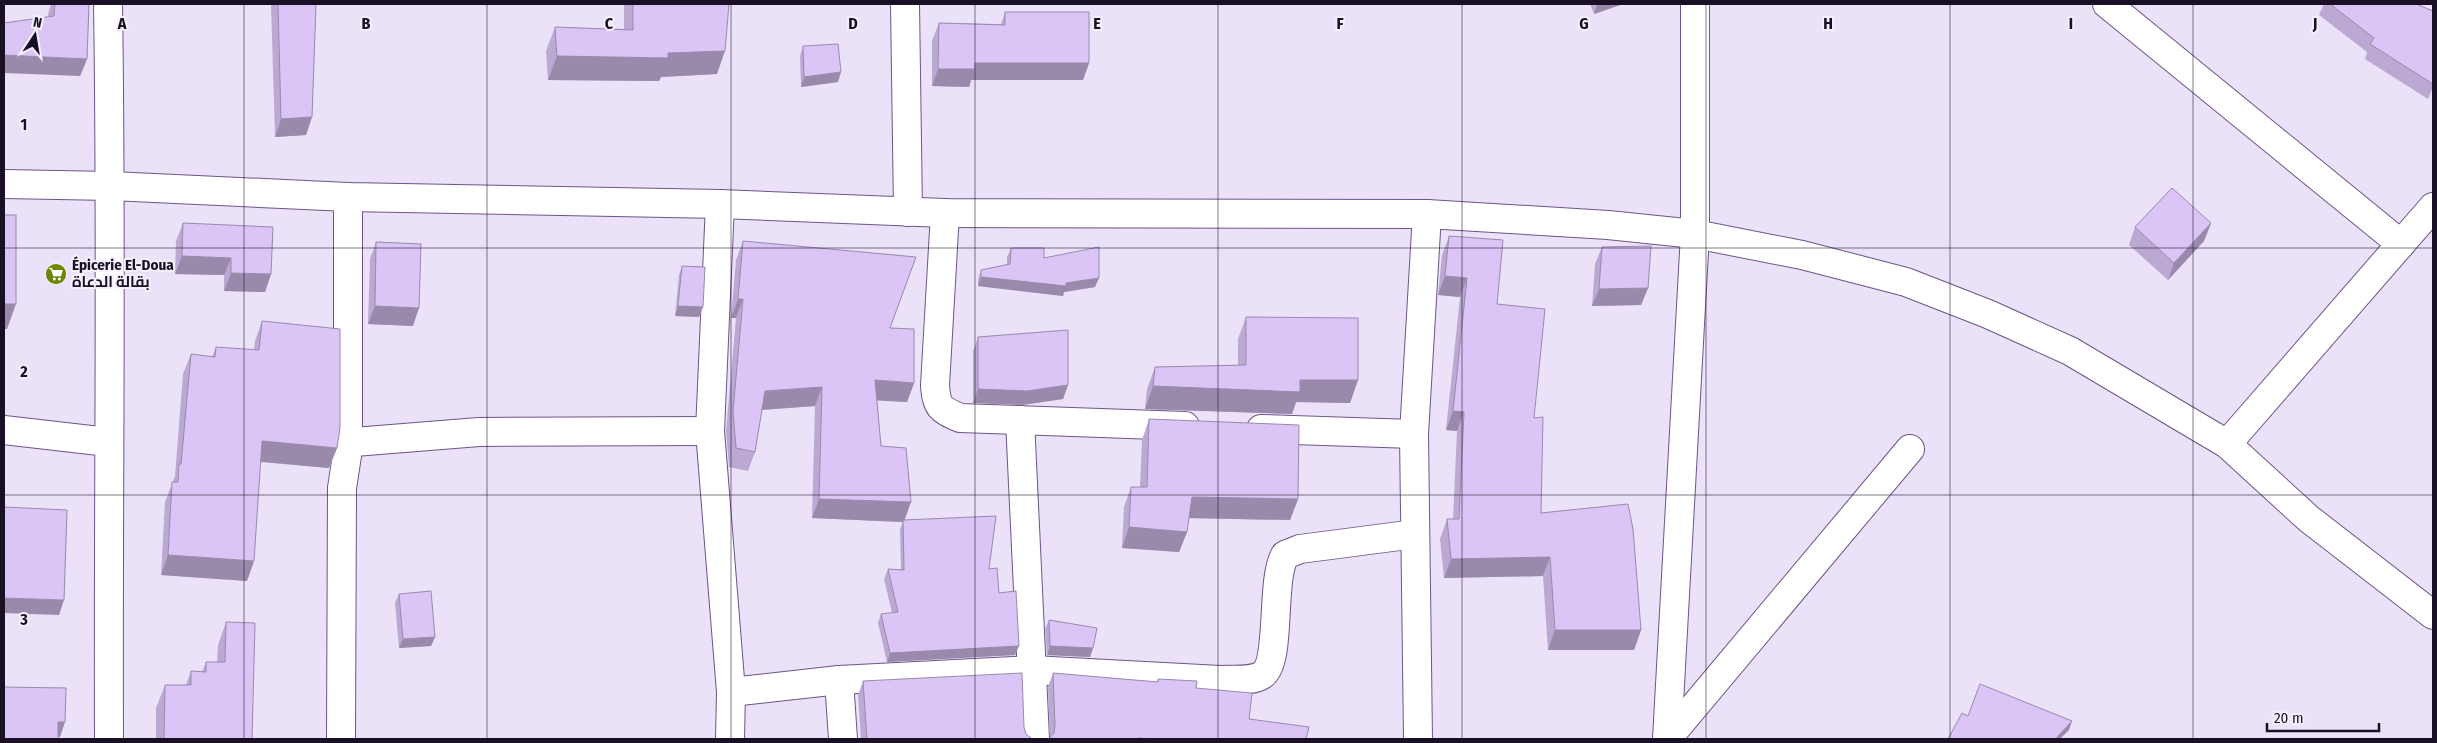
<svg xmlns="http://www.w3.org/2000/svg" width="2437" height="743" font-family="'Fira Sans Condensed',Cairo,sans-serif">
  <rect width="100%" height="100%" fill="#ebe1f9"/>
  <g fill="none" stroke-linecap="round" stroke-linejoin="round">
    <!-- minor casing -->
    <g stroke="#6d5589" stroke-width="30">
      <g id="minor">
        <path d="M108 4C112 249 108 494 109 739"/>
        <path d="M905 4 908 212"/>
        <path d="M2107 4 2401 244"/>
        <path d="M720 204 710 431 731 692 730 739"/>
        <path d="M945 213 935 386C937 408 940 409 960 418L1185 426"/>
        <path d="M1020 420 1035 739"/>
        <path d="M1261 429 1414 434"/>
        <path d="M4 430 108 442"/>
        <path d="M2227 444 2433 207"/>
        <path d="M348 449V197"/>
        <path d="M839 680 843 739"/>
        <path d="M731 692 839 680 1032 670 1220 680C1232 679 1251 682 1262 675 1282 662 1270 581 1285 555L1300 549 1415 534"/>
        <path d="M341 739 342 488 348 449 354 442 479 432 710 431"/>
        <path d="M1418 739 1414 434 1427 214"/>
        <path d="M1667 739 1695 234V4"/>
        <path d="M1667 739 1910 449"/>
      </g>
    </g>
    <!-- major casing -->
    <g stroke="#6d5589" stroke-width="30">
      <path id="major" d="M4 184 111 186 348 197 720 204 945 213 1427 214 1608 225 1695 234 1802 255 1906 282 1988 314 2070 351 2227 444 2309 519 2433 615"/>
    </g>
    <!-- minor -->
    <use href="#minor" stroke="#fff" stroke-width="28"/>
    <!-- major -->
    <use href="#major" stroke="#fff" stroke-width="28"/>
  </g>
  <!-- wall -->
  <g fill="#bba9d4">
    <path d="M51 4H89L87 59 80 76 48 16 49 10Z"/>
    <path d="M271 4H316L312 117 306 135 275 137Z"/>
    <path d="M624 4H729L717 74 661 77 659 81 548 80 546 51 555 27 624 29Z"/>
    <path d="M1590 4H1623L1594 14Z"/>
    <path d="M2324 4H2416L2433 11V87L2428 99 2365 59 2367 52 2319 15Z"/>
    <path d="M1005 12 1089 63 1083 80H971L969 87 932 86V41L939 23 1001 24Z"/>
    <path d="M803 46 838 82 801 87 800 56Z"/>
    <path d="M183 223 271 274 265 292 224 291V275L175 274 176 241Z"/>
    <path d="M2211 223 2204 241 2168 280 2129 245 2135 227Z"/>
    <path d="M1449 236 1497 304 1534 418 1541 513 1641 630 1634 650H1548L1543 576 1444 578 1440 539 1447 519H1453L1457 431 1446 430 1460 297 1438 295 1442 255Z"/>
    <path d="M743 241 890 328 914 383 907 402 877 400 881 446 904 520 989 569 999 593 1015 655 887 662 878 623 881 614 892 613 884 579 888 569 901 570 900 529 903 522 812 518 815 406 762 410 755 452 748 471 729 467 726 431 736 318H731L736 260Z"/>
    <path d="M376 242 413 326 368 324 370 259Z"/>
    <path d="M1602 247 1648 288 1641 305 1592 306 1595 264Z"/>
    <path d="M1011 248 1044 258 1095 287 1064 292 1063 296 978 286V279L981 270 1007 265V257Z"/>
    <path d="M682 266 699 317 675 316 679 275Z"/>
    <path d="M1246 317 1358 380 1350 403 1296 402 1292 414 1145 409 1147 389 1155 367 1238 365V339Z"/>
    <path d="M262 321 337 448 329 468 260 462 254 561 247 581 161 575 165 502 175 476 183 374 191 354 212 357 216 347 254 350 255 341Z"/>
    <path d="M978 337 1068 385 1063 399 1022 405 973 403V351Z"/>
    <path d="M1149 419 1298 499 1290 520 1189 518 1187 532 1179 552 1122 548 1124 507 1131 487H1140L1142 440Z"/>
    <path d="M399 594 435 637 431 646 399 648 395 603Z"/>
    <path d="M1049 620 1093 648 1090 657 1047 655 1045 629Z"/>
    <path d="M226 622 252 739H156V708L165 685H186L191 671 202 672 206 662H217L218 645Z"/>
    <path d="M1053 673 1157 682 1158 679 1197 681 1050 736 1048 687Z"/>
    <path d="M863 681 1024 727 1026 734 1032 739H861L858 695Z"/>
  </g>
  <!-- shaded-wall -->
  <g fill="#998aac">
    <path d="M1599 4H1623L1594 14 1597 5Z"/>
    <path d="M725 51 717 74 661 77 659 81 548 80 557 56 668 53Z"/>
    <path d="M4 55 87 59 80 76 4 73Z"/>
    <path d="M975 63H1089L1083 80H971L969 87 932 86 938 69Z"/>
    <path d="M841 72 838 82 801 87 804 77Z"/>
    <path d="M312 117 306 135 275 137 281 119Z"/>
    <path d="M2211 223 2204 241 2168 280 2174 263Z"/>
    <path d="M182 256 231 258 224 275 175 274Z"/>
    <path d="M231 273 271 274 265 292 224 291Z"/>
    <path d="M1445 276 1467 278 1460 297 1438 295Z"/>
    <path d="M981 277 1066 283 1099 278 1095 287 1064 292 1063 296 978 286Z"/>
    <path d="M1648 288 1641 305 1592 306 1599 289Z"/>
    <path d="M738 299H743L736 318H731Z"/>
    <path d="M4 304H16L7 329H4Z"/>
    <path d="M375 306 419 308 413 326 368 324Z"/>
    <path d="M678 306 703 307 699 317 675 316Z"/>
    <path d="M875 380 914 383 907 402 868 400Z"/>
    <path d="M1300 380H1358L1350 403 1296 402 1292 414 1145 409 1153 386Z"/>
    <path d="M1068 385 1063 399 1022 405 973 403 978 389Z"/>
    <path d="M822 387 815 406 758 410 765 391Z"/>
    <path d="M1453 411 1464 412 1457 431 1446 430Z"/>
    <path d="M262 441 337 448 329 468 254 461Z"/>
    <path d="M1192 497 1298 499 1290 520 1185 518Z"/>
    <path d="M819 499 911 502 904 522 903 520V522L812 518Z"/>
    <path d="M1129 527 1187 532 1179 552 1122 548Z"/>
    <path d="M168 555 254 561 247 581 161 575Z"/>
    <path d="M1550 557 1543 576 1444 578 1451 559Z"/>
    <path d="M4 598 64 600 59 615 4 613Z"/>
    <path d="M1555 630H1641L1634 650H1548Z"/>
    <path d="M435 637 431 646 399 648 403 639Z"/>
    <path d="M1019 646 1015 655 887 662 890 653Z"/>
    <path d="M1050 646 1093 648 1090 657 1047 655Z"/>
    <path d="M2072 721 2069 730 2060 739H2056L2058 736Z"/>
    <path d="M58 722H65L60 737H52Z"/>
  </g>
  <!-- building -->
  <g fill="#dac5f6" stroke="#998aac">
    <path d="M55 4H89L87 59 4 55V23L54 16Z"/>
    <path d="M278 4H316L312 117 281 119Z"/>
    <path d="M633 4H729L725 51 668 53V58L557 56 555 27 633 30Z"/>
    <path d="M2330 4H2416L2433 11V84L2370 44 2374 38Z"/>
    <path d="M1005 12H1089V63H975V69H938L939 23 1005 25Z"/>
    <path d="M838 44 841 72 804 77 803 46Z"/>
    <path d="M2172 188 2211 223 2174 263 2135 227Z"/>
    <rect x="4" y="215" width="12" height="89"/>
    <path d="M183 223 273 227 271 274 231 273V258L182 256Z"/>
    <path d="M1449 236 1503 240 1497 304 1545 309 1534 418 1543 417 1541 513 1628 504 1633 529 1641 630H1555L1550 557 1451 559 1447 519H1459L1464 412 1453 411 1467 278 1445 276Z"/>
    <path d="M743 241 916 257 890 328 914 329V383L875 380 881 446 906 448 911 502 819 499 822 387 765 391 755 452 736 448 733 411 743 299H738Z"/>
    <path d="M376 242 421 244 419 308 375 306Z"/>
    <path d="M1651 246 1648 288 1599 289 1602 247Z"/>
    <path d="M1099 247V278L1066 283V286L981 277V270L1010 264 1011 248H1044V258Z"/>
    <path d="M682 266 705 267 703 307 678 306Z"/>
    <path d="M1246 317 1358 318V380H1300V392L1153 386 1155 367 1246 365Z"/>
    <path d="M262 321 340 329V428L337 448 262 441 254 561 168 555 172 482H178L179 464H181L191 354 215 357 216 347 259 350Z"/>
    <path d="M1068 330V385L1027 391 978 389V337Z"/>
    <path d="M1149 419 1299 425 1298 499 1192 497 1187 532 1129 527 1131 487H1147Z"/>
    <path d="M4 507 67 510 64 600 4 598Z"/>
    <path d="M996 516 989 569 997 568 999 593 1016 591 1019 646 890 653 881 614 898 612 888 569 904 570 903 520Z"/>
    <path d="M431 591 435 637 403 639 399 594Z"/>
    <path d="M1049 620 1097 628 1093 648 1050 646Z"/>
    <path d="M226 622 255 623 252 739H164L165 685H191V671L206 672V662H225Z"/>
    <path d="M1022 673 1024 727 1026 734 1032 739H867L863 681Z"/>
    <path d="M1053 673 1158 682V679L1197 681 1196 688 1252 693 1249 719 1309 727 1306 739H1155L1138 738V739H1047H1049L1054 733 1055 726Z"/>
    <path d="M1980 684 2072 721 2058 736 2056 739H1948L1962 713 1968 716Z"/>
    <path d="M4 687 66 688 65 722H58V739H4Z"/>
  </g>
  <!-- grid -->
  <path fill="none" stroke="#1a1025" stroke-width="1" stroke-opacity="0.55" d="M244 4V739M487 4V739M731 4V739M975 4V739M1218 4V739M1462 4V739M1706 4V739M1950 4V739M2193 4V739M4 248H2433M4 495H2433"/>
  <!-- icons -->
  <defs>
    <g id="supermarket-disc" transform="scale(1.125)"><circle r="9.5" fill="#698804" stroke="#f5f0fd"/><path d="M-6-5.5h2.5l.6 2H6L4.5 2H-2.5L-4.4-4H-6ZM-1.5 3.2a1.3 1.3 0 1 0 .1 0ZM3 3.2a1.3 1.3 0 1 0 .1 0Z" fill="#fff"/></g>
  </defs>
  <g fill-rule="evenodd">
    <use href="#supermarket-disc" x="56" y="274"/>
  </g>
  <g text-anchor="middle" dominant-baseline="central" stroke-width="4" stroke-linejoin="round" paint-order="stroke">
    <!-- poi labels -->
    <g font-size="15" font-weight="bold" fill="#1a1025" stroke="#f5f0fd" text-anchor="start">
      <text x="72" y="265">Épicerie El-Doua<tspan x="72" dy="17">بقالة الدعاة</tspan></text>
    </g>
  </g>
  <g font-size="16" text-anchor="middle" font-weight="bold" fill="#1a1025" stroke="#f5f0fd" stroke-width="4" stroke-linejoin="round" paint-order="stroke">
    <text x="122" y="29">A</text>
    <text x="366" y="29">B</text>
    <text x="609" y="29">C</text>
    <text x="853" y="29">D</text>
    <text x="1097" y="29">E</text>
    <text x="1340" y="29">F</text>
    <text x="1584" y="29">G</text>
    <text x="1828" y="29">H</text>
    <text x="2071" y="29">I</text>
    <text x="2315" y="29">J</text>
    <text x="24" y="130">1</text>
    <text x="24" y="377">2</text>
    <text x="24" y="625">3</text>
  </g>
  <!-- border -->
  <rect width="2437" height="743" fill="none" stroke="#1a1025" stroke-width="10"/>
  <!-- north arrow -->
  <g transform="translate(35 35) rotate(12)" stroke="#f5f0fd" stroke-width="4" paint-order="stroke">
  <path d="M0-4L9 19L0 12L-9 19Z" fill="#1a1025"/>
  <text y="-8" font-size="14" font-weight="bold" text-anchor="middle" fill="#1a1025">N</text>
  </g>
  <!-- scale -->
  <path d="M2267 723v8h112v-8" fill="none" stroke="#1a1025" stroke-width="2.5"/>
  <text x="2274" y="723" font-size="15" fill="#1a1025" stroke="#f5f0fd" stroke-width="4" paint-order="stroke">20 m</text>
</svg>
